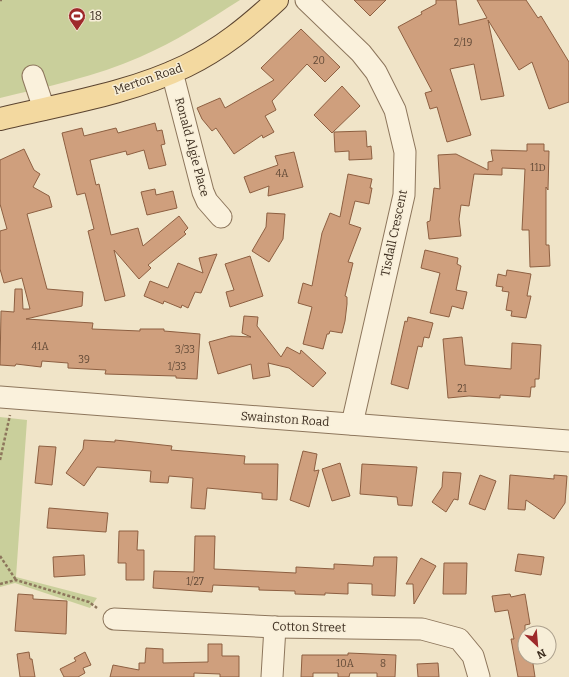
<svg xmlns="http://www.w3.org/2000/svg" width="569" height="677" font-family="Bitter,serif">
  <rect width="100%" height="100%" fill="#f0e4c8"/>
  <!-- green -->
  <g fill="#c9cf9b">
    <path d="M0 0H240C207 21 175 42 140 57 97 76 46 87 0 98Z"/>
    <path d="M0 417 27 420 16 577 97 598 90 608 15 583 0 587Z"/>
  </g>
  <!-- building -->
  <g fill="#cf9f7d" stroke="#8d5f41">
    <path d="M354 0H386L370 16Z"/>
    <path d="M436 0H456L459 25 487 18 477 0H526L538 18 541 16 569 62V102L549 109 532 62 519 70 488 20 504 96 481 100 474 64 450 69 471 135 447 142 437 107 430 109 425 93 432 91 398 27 422 14 421 12 436 4Z"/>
    <path d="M301 29 340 67 325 82 307 64 272 101 276 110 265 116 274 132 263 138 262 135 234 154 216 128 212 131 202 119 197 108 220 98 225 108 274 80 261 68Z"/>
    <path d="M342 86 360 106 332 133 314 115Z"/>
    <path d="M155 123 157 131 162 130 165 144 161 145 166 165 149 169 144 150 127 155 126 151 90 160 96 185 99 184 111 235 138 228 143 246 179 216 188 228 184 232 186 234 148 265 151 268 139 279 114 250 125 296 105 301 88 231 94 229 85 193 77 195 62 133 82 128 84 136 116 128 118 133Z"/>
    <path d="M366 131 367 147 371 146 372 159 349 160V151L335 152 334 132Z"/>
    <path d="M527 144H544V151H549L548 190 546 187V245H549L550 266 530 267 529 230H522L525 169 502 168V175L474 174 469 206 461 205 459 219 461 236 429 239 427 222 430 221 434 188 440 189 438 155 456 154 488 170V162L493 161 491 150 527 151Z"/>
    <path d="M24 149 34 170 40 174 33 187 49 196 52 207 27 214 47 289 83 292 82 306 26 319 93 323 92 329 140 331V329H164V331L200 334 197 379 176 378V376L105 374 106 370 68 368V363L42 361 41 367 16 364 15 366 0 365 1 311 14 312 15 289H22L23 309H30L22 278 4 283 0 269V231L7 229 0 204V160Z"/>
    <path d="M294 152 303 187 268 196 269 186 250 193 244 177 278 165 275 156Z"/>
    <path d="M348 174 372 179 370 188H372L369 204 355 201 349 224 361 228 348 262 353 263 345 296 347 297V304L345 321 342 333 330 331 329 334H327L323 349 303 344 312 307 298 303 303 283 312 286 322 233 330 213 340 217Z"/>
    <path d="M155 189 156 195 173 191 177 208 147 215 141 192Z"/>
    <path d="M267 213 285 214 283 239 269 262 252 251 266 227Z"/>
    <path d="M425 250 458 258 457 264 461 266 456 290 467 292 463 309 452 306 449 317 430 313 440 273 421 268Z"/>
    <path d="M217 254 201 293 195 292 188 308 182 305 181 308 164 301 163 304 144 296 150 281 168 288 178 263 203 273 199 258Z"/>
    <path d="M250 256 263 296 230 307 226 292 234 290 225 264Z"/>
    <path d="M507 270 531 274 527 296H531L526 318 511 316 512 311 506 310 509 292 502 291 503 287 496 286 498 274 506 276Z"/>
    <path d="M244 316 258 317 257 326 281 357 287 347 300 354 301 350 326 373 313 387 289 368 268 363 270 376 253 379 251 364 218 374 209 342 231 336 251 337 242 333Z"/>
    <path d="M408 317 433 323 429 338 424 337 422 347 418 346 408 389 391 384 405 321 407 322Z"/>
    <path d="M462 337 465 365 511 369 512 343 541 345 539 379H535V387H531L530 397 500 395V398L469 396 448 398 443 339Z"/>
    <path d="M84 440 115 442V440L172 446 171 450 245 456 244 464H278L277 500 262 499V493L207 488 205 509 191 508 193 478 169 476 168 483 150 482 151 471 97 467 84 486 66 473 83 449Z"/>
    <path d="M39 446 56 447 52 485 35 483Z"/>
    <path d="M303 451 317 454 314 471 319 470 309 507 290 500Z"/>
    <path d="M340 463 350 496 332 501 322 469Z"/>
    <path d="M362 464 417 467 412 506 398 505 397 497 360 494Z"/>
    <path d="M443 472 461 473 458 500 454 499 446 512 432 502 442 487Z"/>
    <path d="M480 475 496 481 485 510 469 504Z"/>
    <path d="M510 475 554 479V475L567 476 565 503 554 519 526 500 525 510 508 509Z"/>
    <path d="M49 508 108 513 106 532 47 528Z"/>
    <path d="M119 531H138L137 550H144V580H126V563H118Z"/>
    <path d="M195 536H215L214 569 296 573V567L334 569V564L373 566 374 557H397L395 596 372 595V584L348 583V594L325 593V595L295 594V591L259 590V587L213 585 212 592 153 588 154 571 194 572Z"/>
    <path d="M518 554 544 557 541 575 515 571Z"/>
    <path d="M84 555 85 575 54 577 53 557Z"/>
    <path d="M421 558 436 566 414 604 413 584H406Z"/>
    <path d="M444 563H467L466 594H443Z"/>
    <path d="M18 594 33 595V599L67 601 66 634 15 631Z"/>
    <path d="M510 594 511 597 525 594 530 624 525 625V657H532L535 677H518L511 639H514L508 610 495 612 492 596Z"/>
    <path d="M208 644H222V656H239V677H220V674L194 673V677H110L113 665 139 670V663H145L146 648 163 649V663L208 662Z"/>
    <path d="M29 652 30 659H32L35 677H20L17 654Z"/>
    <path d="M85 652 91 665 83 668 85 673 78 677H64L60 669 76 661 74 658Z"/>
    <path d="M348 653 396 655 395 677H377V673H350L349 677H338V673H313V677H301L302 655H348Z"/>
    <path d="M438 663 439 677H418L417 664Z"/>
  </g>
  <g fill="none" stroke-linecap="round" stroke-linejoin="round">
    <!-- minor casing -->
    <g stroke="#8d765c" stroke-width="23">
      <g id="minor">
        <path d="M306 0 361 53 376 72 395 110 405 152 404 195 352 424"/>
        <path d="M172 72 203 192 207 201 221 217"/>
        <path d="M33 76 44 109"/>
        <path d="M0 397 569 441"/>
        <path d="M114 619 275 627 422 629 459 639 473 656 479 677"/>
        <path d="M272 677 275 627"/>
      </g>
    </g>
    <!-- major casing -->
    <g stroke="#5b4430" stroke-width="24">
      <path id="major" d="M0 119C62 104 128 94 186 66 221 49 249 26 277 0"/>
    </g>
    <!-- path -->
    <g stroke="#8d765c" stroke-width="2.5" stroke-dasharray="3 2" stroke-linecap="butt">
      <path d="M0 0H2"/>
      <path d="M0 460 10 415"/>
      <path d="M0 556 16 580"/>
      <path d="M0 584 16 580 89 602 97 608"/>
    </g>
    <!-- minor -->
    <use href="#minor" stroke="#faf1dc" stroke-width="21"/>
    <!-- major -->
    <use href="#major" stroke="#f3d9a0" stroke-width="22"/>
  </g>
  <!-- icons -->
  <defs>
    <g id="stadium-pin" transform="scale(0.9)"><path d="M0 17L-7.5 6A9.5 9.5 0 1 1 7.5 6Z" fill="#9e2a2b" stroke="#f7eed8"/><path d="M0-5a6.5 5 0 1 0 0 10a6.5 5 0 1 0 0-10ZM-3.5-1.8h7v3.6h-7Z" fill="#fff"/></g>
  </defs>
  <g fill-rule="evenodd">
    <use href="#stadium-pin" x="77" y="16"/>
  </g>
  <g text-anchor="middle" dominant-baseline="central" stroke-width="3" stroke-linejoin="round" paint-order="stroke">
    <!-- number labels -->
    <g font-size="10" fill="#624a37">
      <text x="463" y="43">2/19</text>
      <text x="319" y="61">20</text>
      <text x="538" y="168">11D</text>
      <text x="282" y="174">4A</text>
      <text x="40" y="347">41A</text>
      <text x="185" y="350">3/33</text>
      <text x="84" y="360">39</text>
      <text x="177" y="367">1/33</text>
      <text x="462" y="389">21</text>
      <text x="195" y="582">1/27</text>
      <text x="345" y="664">10A</text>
      <text x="383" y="664">8</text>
    </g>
    <!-- poi labels -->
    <g font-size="12" fill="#3d2e20" stroke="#f7eed8" text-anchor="start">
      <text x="90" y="16">18</text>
    </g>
    <!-- street labels -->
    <g font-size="12" fill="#3d2e20" stroke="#f7eed8">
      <text transform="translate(148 79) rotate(-19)">Merton Road</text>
      <text transform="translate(192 147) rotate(75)">Ronald Algie Place</text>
      <text transform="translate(394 233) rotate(-78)">Tisdall Crescent</text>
      <text transform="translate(285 419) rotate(4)">Swainston Road</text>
      <text transform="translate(309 627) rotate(1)">Cotton Street</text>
    </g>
  </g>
  <!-- north arrow -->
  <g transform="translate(537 645) rotate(154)"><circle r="19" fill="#f7eed8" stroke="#ada18e"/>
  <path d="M0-3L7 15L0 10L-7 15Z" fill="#9e2a2b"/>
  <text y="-6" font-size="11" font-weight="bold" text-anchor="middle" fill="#3d2e20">N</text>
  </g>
</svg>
